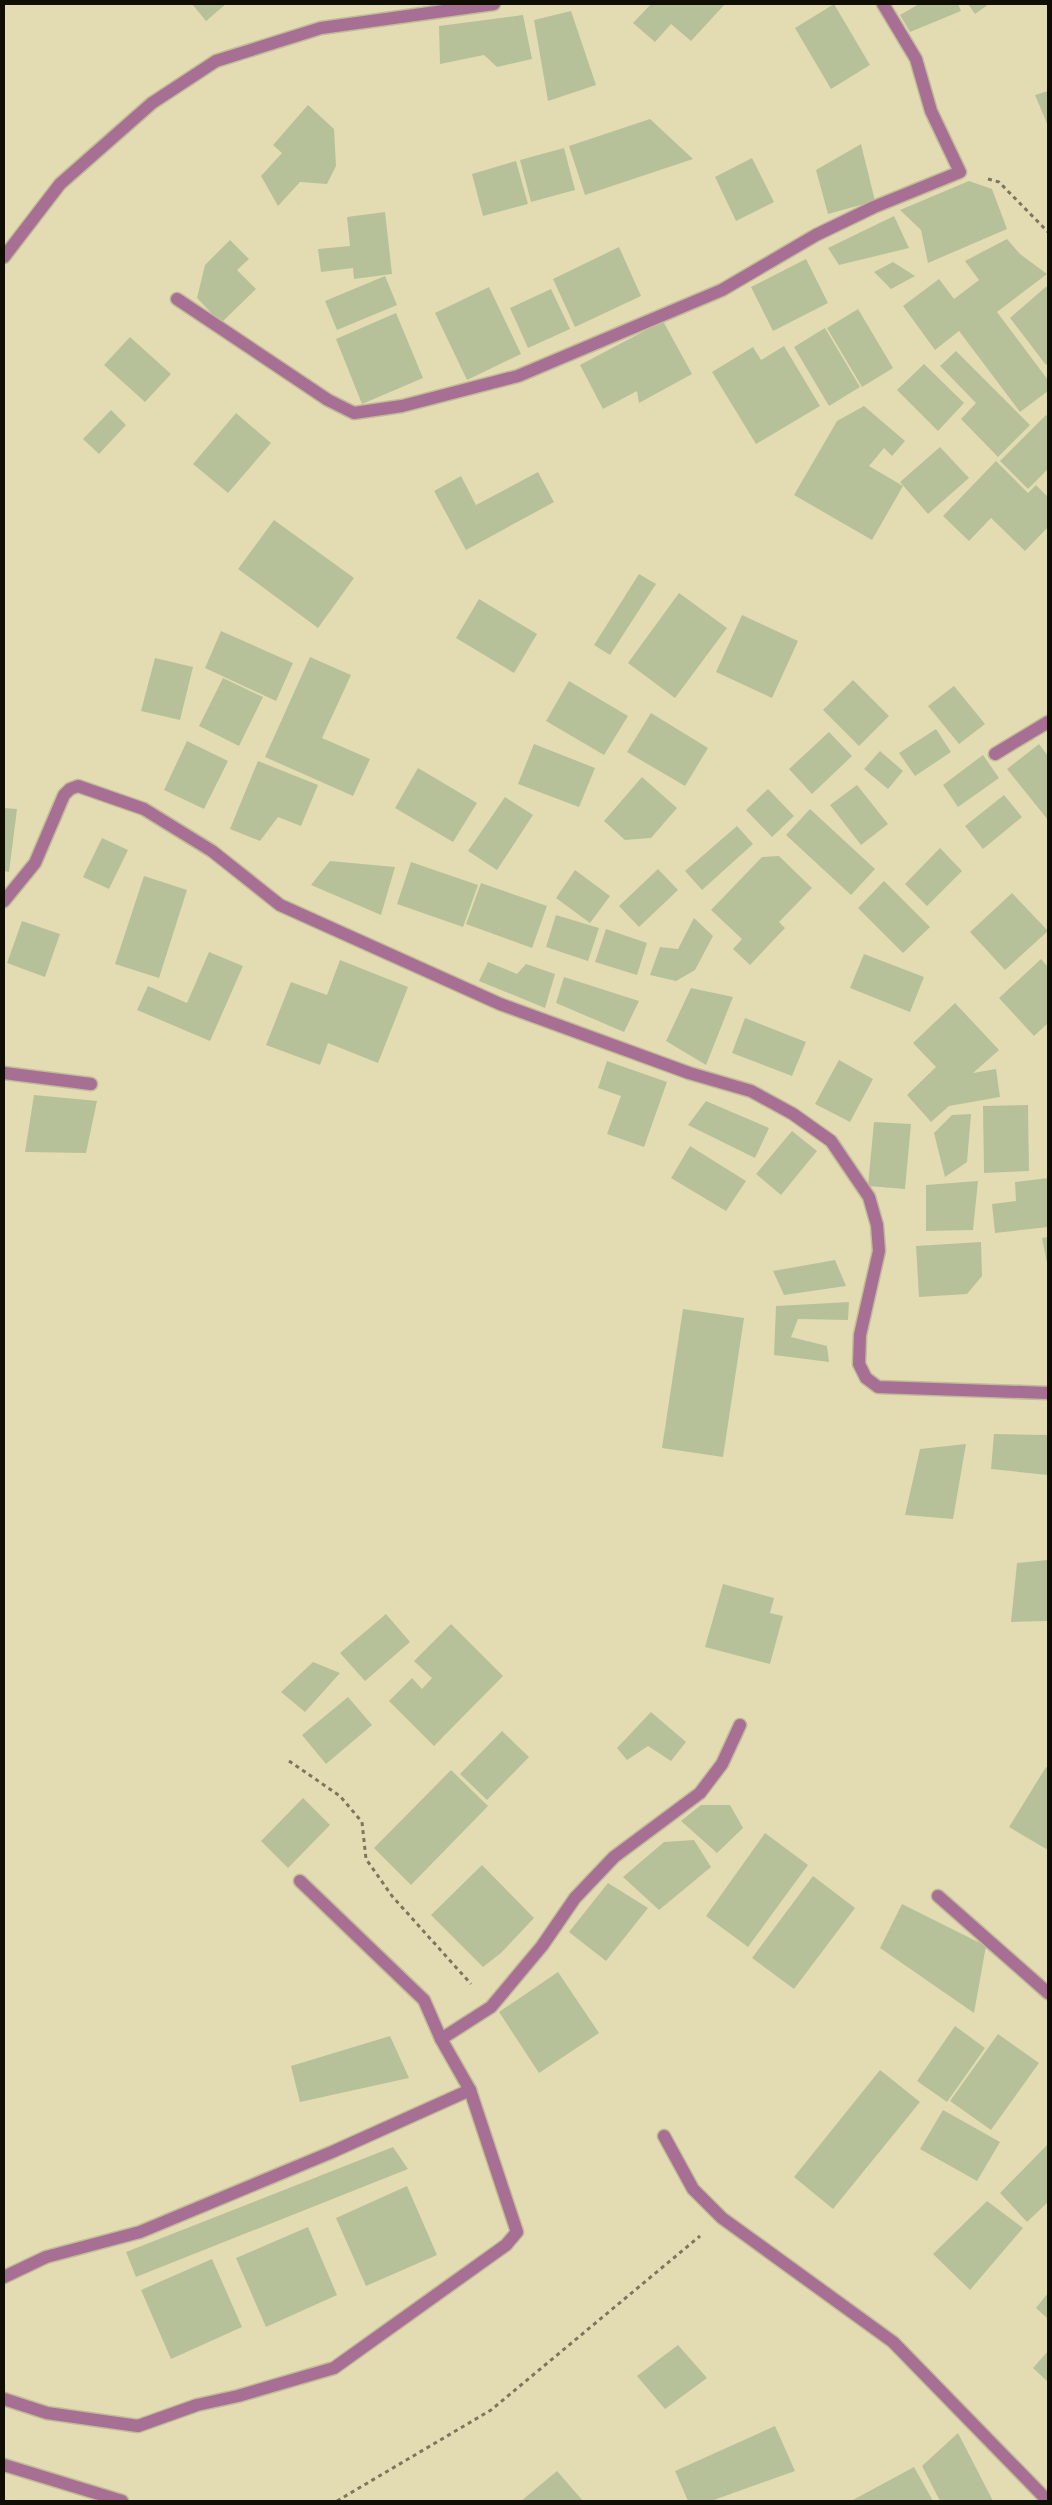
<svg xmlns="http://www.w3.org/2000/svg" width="1052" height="2505" font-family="Poppins,sans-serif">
  <rect width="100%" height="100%" fill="#e3dcb3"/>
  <!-- building -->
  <g fill="#b6c19a">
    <path d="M192 4H226L206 21Z"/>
    <path d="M651 4H725L691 41 671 24 655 42 633 23Z"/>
    <path d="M834 4 870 65 831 89 795 28Z"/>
    <path d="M919 4H958L961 11 910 32 900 15Z"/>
    <path d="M968 4H989L975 14Z"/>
    <path d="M571 11 596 85 548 101 534 20Z"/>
    <path d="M523 15 532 59 497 67 484 55 440 64 439 26Z"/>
    <path d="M1048 91V126L1035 95Z"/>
    <path d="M308 105 334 129 336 166 327 184 300 182 278 206 261 176 282 153 273 145Z"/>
    <path d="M650 119 693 159 585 195 569 146Z"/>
    <path d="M861 144 875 201 828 214 816 170Z"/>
    <path d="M564 148 575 190 531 202 520 160Z"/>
    <path d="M752 158 774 202 736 221 715 177Z"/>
    <path d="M516 161 528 204 483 216 472 174Z"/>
    <path d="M969 181 992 189 1007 229 928 263 921 230 900 210Z"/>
    <path d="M385 212 392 274 354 279 353 268 321 272 318 249 350 246 347 217Z"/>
    <path d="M894 216 909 248 839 265 828 248Z"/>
    <path d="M1007 239 1020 254 1047 274 997 312 1048 380V391L1020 412 959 331 935 350 903 306 939 279 954 299 979 280 965 261Z"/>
    <path d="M230 240 249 259 237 270 256 289 221 323 197 298 205 265Z"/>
    <path d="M619 247 641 296 575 327 553 279Z"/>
    <path d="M806 259 828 303 773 331 751 287Z"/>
    <path d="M893 262 915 276 891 289 874 272Z"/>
    <path d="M385 276 397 305 337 330 325 301Z"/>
    <path d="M1048 285V363L1046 365 1010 318Z"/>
    <path d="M489 287 521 354 467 380 435 313Z"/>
    <path d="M551 289 570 329 528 348 510 308Z"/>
    <path d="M858 309 893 368 862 387 827 328Z"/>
    <path d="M396 313 423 378 362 404 336 339Z"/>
    <path d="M663 321 692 374 639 403 637 391 603 409 580 365Z"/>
    <path d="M825 328 860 387 829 406 794 347Z"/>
    <path d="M130 337 171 374 145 402 104 365Z"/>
    <path d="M784 346 820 406 756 444 712 372 753 347 761 360Z"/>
    <path d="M956 351 1030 425 998 457 961 419 976 403 940 366Z"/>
    <path d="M924 364 964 403 938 431 897 390Z"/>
    <path d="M864 406 905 441 892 456 884 448 869 466 903 486 872 540 794 495 837 421Z"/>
    <path d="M111 410 126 425 99 454 83 439Z"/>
    <path d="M236 413 271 443 228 493 193 464Z"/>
    <path d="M1046 415 1048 417V469L1028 489 1000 461Z"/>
    <path d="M940 447 969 478 928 514 900 482Z"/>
    <path d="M996 461 1028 493 1036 485 1048 497V527L1025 551 991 518 969 541 943 516Z"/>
    <path d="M538 472 554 502 466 550 434 491 461 476 476 505Z"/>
    <path d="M274 520 354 578 318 628 238 569Z"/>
    <path d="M639 574 656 584 610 655 594 645Z"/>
    <path d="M679 593 727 628 675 698 628 663Z"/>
    <path d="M479 599 537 634 514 673 456 638Z"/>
    <path d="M742 615 798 641 772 698 716 672Z"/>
    <path d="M221 631 293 663 276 701 205 668Z"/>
    <path d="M310 657 351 675 322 738 370 759 353 796 265 757Z"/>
    <path d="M155 658 193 667 180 720 141 711Z"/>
    <path d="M223 678 263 697 239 746 199 726Z"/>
    <path d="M853 680 889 716 859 746 823 710Z"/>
    <path d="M569 681 628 716 604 755 546 721Z"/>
    <path d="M954 686 985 724 959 744 928 706Z"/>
    <path d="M651 713 708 748 685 786 627 752Z"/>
    <path d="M936 729 951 752 915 776 899 753Z"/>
    <path d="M829 732 852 756 812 794 789 769Z"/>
    <path d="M187 741 228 761 204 809 164 790Z"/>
    <path d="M534 744 595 768 579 807 518 784Z"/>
    <path d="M1039 744 1048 756V820L1007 769Z"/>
    <path d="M880 751 903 771 888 789 864 769Z"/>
    <path d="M983 755 999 778 958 807 943 785Z"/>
    <path d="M258 761 318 785 301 826 278 817 260 841 230 829Z"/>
    <path d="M418 768 477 803 453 842 395 808Z"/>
    <path d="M642 777 677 808 651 838 625 840 604 821Z"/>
    <path d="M857 785 888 824 861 845 830 805Z"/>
    <path d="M768 789 794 816 772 837 746 810Z"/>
    <path d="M1004 795 1022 817 983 849 965 826Z"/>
    <path d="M505 797 533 815 497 870 468 851Z"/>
    <path d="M4 808 17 809 9 872 4 871Z"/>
    <path d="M810 809 875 869 851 895 786 835Z"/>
    <path d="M737 826 753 844 702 890 685 871Z"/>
    <path d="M102 838 128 850 109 889 83 877Z"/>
    <path d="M940 848 962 871 927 906 905 884Z"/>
    <path d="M779 856 812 888 779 922 785 928 750 965 733 949 742 939 711 910 762 857Z"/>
    <path d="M330 861 395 867 381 915 311 885Z"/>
    <path d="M411 862 478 885 463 927 397 904Z"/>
    <path d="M658 869 678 890 639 927 619 906Z"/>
    <path d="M575 870 610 896 590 923 556 898Z"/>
    <path d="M144 876 187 890 159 978 115 964Z"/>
    <path d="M884 881 930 927 903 953 858 908Z"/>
    <path d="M481 883 547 906 532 948 466 924Z"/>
    <path d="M1012 893 1048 931 1005 970 970 932Z"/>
    <path d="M556 915 599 928 588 961 546 947Z"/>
    <path d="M694 918 713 936 695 970 676 981 650 975 660 947 678 949Z"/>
    <path d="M22 921 60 934 45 977 7 963Z"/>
    <path d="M606 929 647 943 637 975 595 962Z"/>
    <path d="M209 952 243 966 210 1041 137 1010 148 986 187 1003Z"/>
    <path d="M864 954 924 977 910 1012 850 988Z"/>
    <path d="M1041 959 1048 967V1023L1034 1036 999 998Z"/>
    <path d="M340 960 408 987 378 1063 328 1043 320 1065 266 1045 291 982 327 995Z"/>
    <path d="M488 962 517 974 526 964 555 974 545 1008 479 981Z"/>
    <path d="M564 977 639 1001 624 1032 556 1003Z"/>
    <path d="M691 988 733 997 706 1065 666 1041Z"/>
    <path d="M955 1003 999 1050 973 1073 996 1069 1000 1097 949 1106 931 1122 907 1095 936 1067 913 1043Z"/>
    <path d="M745 1018 806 1042 792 1076 732 1053Z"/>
    <path d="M839 1060 873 1079 850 1122 815 1104Z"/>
    <path d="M607 1061 667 1082 644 1147 607 1134 621 1096 598 1088Z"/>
    <path d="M34 1095 97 1101 86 1153 25 1152Z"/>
    <path d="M706 1101 769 1128 755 1158 688 1125Z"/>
    <path d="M1028 1105 1029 1171 984 1173 983 1106Z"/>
    <path d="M971 1114 967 1162 945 1177 934 1133 952 1115Z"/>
    <path d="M874 1122 911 1124 905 1189 868 1186Z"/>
    <path d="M792 1131 817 1151 781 1195 756 1174Z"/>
    <path d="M690 1146 746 1181 726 1211 671 1178Z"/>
    <path d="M1048 1178V1227L995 1233 992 1204 1016 1201 1015 1182Z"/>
    <path d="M978 1181 973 1230 926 1231V1185Z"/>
    <path d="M1048 1237V1263H1047L1042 1238Z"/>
    <path d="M981 1242 982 1276 967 1294 919 1297 916 1246Z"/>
    <path d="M835 1260 846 1286 784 1295 773 1271Z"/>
    <path d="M849 1302 848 1320 798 1319 791 1337 827 1346 829 1362 774 1355 776 1306Z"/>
    <path d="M683 1309 744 1318 723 1457 662 1448Z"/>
    <path d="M994 1434 1048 1435V1475L991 1469Z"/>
    <path d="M966 1444 953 1519 905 1515 920 1449Z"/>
    <path d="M1048 1560V1621L1011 1622 1017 1563Z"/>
    <path d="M723 1584 774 1598 770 1613 783 1616 770 1664 705 1647Z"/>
    <path d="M386 1614 410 1642 365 1681 340 1653Z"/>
    <path d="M451 1624 503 1676 434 1746 389 1701 412 1678 422 1689 432 1678 414 1661Z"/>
    <path d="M313 1662 340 1673 305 1712 281 1692Z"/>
    <path d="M348 1697 372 1725 326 1764 302 1735Z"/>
    <path d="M651 1712 686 1742 671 1761 648 1746 627 1760 617 1748Z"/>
    <path d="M502 1731 529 1757 487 1800 460 1774Z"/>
    <path d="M1046 1767 1048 1768V1850L1009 1827Z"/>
    <path d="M451 1770 488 1806 411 1885 374 1848Z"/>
    <path d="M303 1798 330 1825 288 1868 261 1841Z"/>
    <path d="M701 1805H730L743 1828 717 1853 681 1821Z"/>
    <path d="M765 1833 808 1865 748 1947 706 1916Z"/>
    <path d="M694 1840 711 1867 659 1910 623 1877 664 1842Z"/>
    <path d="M482 1865 534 1918 501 1953 483 1967 431 1915Z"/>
    <path d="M813 1876 855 1908 794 1989 752 1958Z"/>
    <path d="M608 1883 648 1908 606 1961 569 1932Z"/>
    <path d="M902 1904 986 1946 974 2013 880 1948Z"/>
    <path d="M558 1972 599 2033 539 2073 499 2012Z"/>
    <path d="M955 2026 985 2048 947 2102 917 2081Z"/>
    <path d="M998 2034 1039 2063 991 2130 950 2101Z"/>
    <path d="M390 2036 409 2078 300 2102 291 2066Z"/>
    <path d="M880 2070 920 2102 833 2209 794 2177Z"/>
    <path d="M943 2110 1000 2142 977 2181 920 2149Z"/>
    <path d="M1047 2145 1048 2202 1027 2222 1000 2193Z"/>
    <path d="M393 2147 408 2169 136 2277 126 2252Z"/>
    <path d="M407 2186 437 2255 366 2286 336 2218Z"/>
    <path d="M987 2201 1023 2228 970 2290 933 2254Z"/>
    <path d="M308 2227 337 2295 266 2327 236 2258Z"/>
    <path d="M212 2259 242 2327 171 2359 141 2290Z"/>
    <path d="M1048 2293V2319L1036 2308Z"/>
    <path d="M678 2345 707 2378 665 2409 637 2376Z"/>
    <path d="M1048 2351V2382L1033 2368Z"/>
    <path d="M775 2426 795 2471 711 2501H688L675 2471Z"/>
    <path d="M958 2433 993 2501H940L922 2466Z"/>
    <path d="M914 2467 933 2501H851Z"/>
    <path d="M557 2471 583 2501H521Z"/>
  </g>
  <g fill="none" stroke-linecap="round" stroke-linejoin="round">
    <!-- street casing -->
    <g stroke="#c1bb97" stroke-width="15">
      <g id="street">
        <path d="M4 257 60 184 152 103 216 61 321 28 494 4"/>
        <path d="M177 299 328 400 354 413 402 406 518 376 722 290 816 235 874 207 960 172 931 111 916 59 883 4"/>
        <path d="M995 754 1048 722"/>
        <path d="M4 901 35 863 64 795 70 789 78 786 144 809 212 851 280 905 500 1004 689 1073 751 1091 793 1114 831 1141 869 1197 877 1225 879 1251 860 1335 859 1364 866 1378 878 1387 1048 1393"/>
        <path d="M4 1073 91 1084"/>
        <path d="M938 1896 1048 1993"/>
        <path d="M441 2039 491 2007 542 1946 575 1898 614 1857 700 1793 722 1764 740 1725"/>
        <path d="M664 2136 693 2189 722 2218 893 2342 1048 2501"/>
        <path d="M4 2277 46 2257 140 2232 332 2152 470 2090"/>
        <path d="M4 2399 47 2413 138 2426 197 2405 238 2396 334 2368 506 2245 517 2232 470 2090 441 2039 424 2000 300 1881"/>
        <path d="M4 2465 122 2501"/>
      </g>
    </g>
    <!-- path -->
    <g stroke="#7b765c" stroke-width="3" stroke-dasharray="4 4" stroke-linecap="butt">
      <path d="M988 179 999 182 1048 232"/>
      <path d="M289 1761 340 1796 362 1822 366 1859 392 1896 471 1984"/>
      <path d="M337 2501 491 2410 700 2236"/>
    </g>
    <!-- street -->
    <use href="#street" stroke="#a76f94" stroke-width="12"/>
  </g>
  <!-- border -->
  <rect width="1052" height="2505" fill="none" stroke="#100d02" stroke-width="10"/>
</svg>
